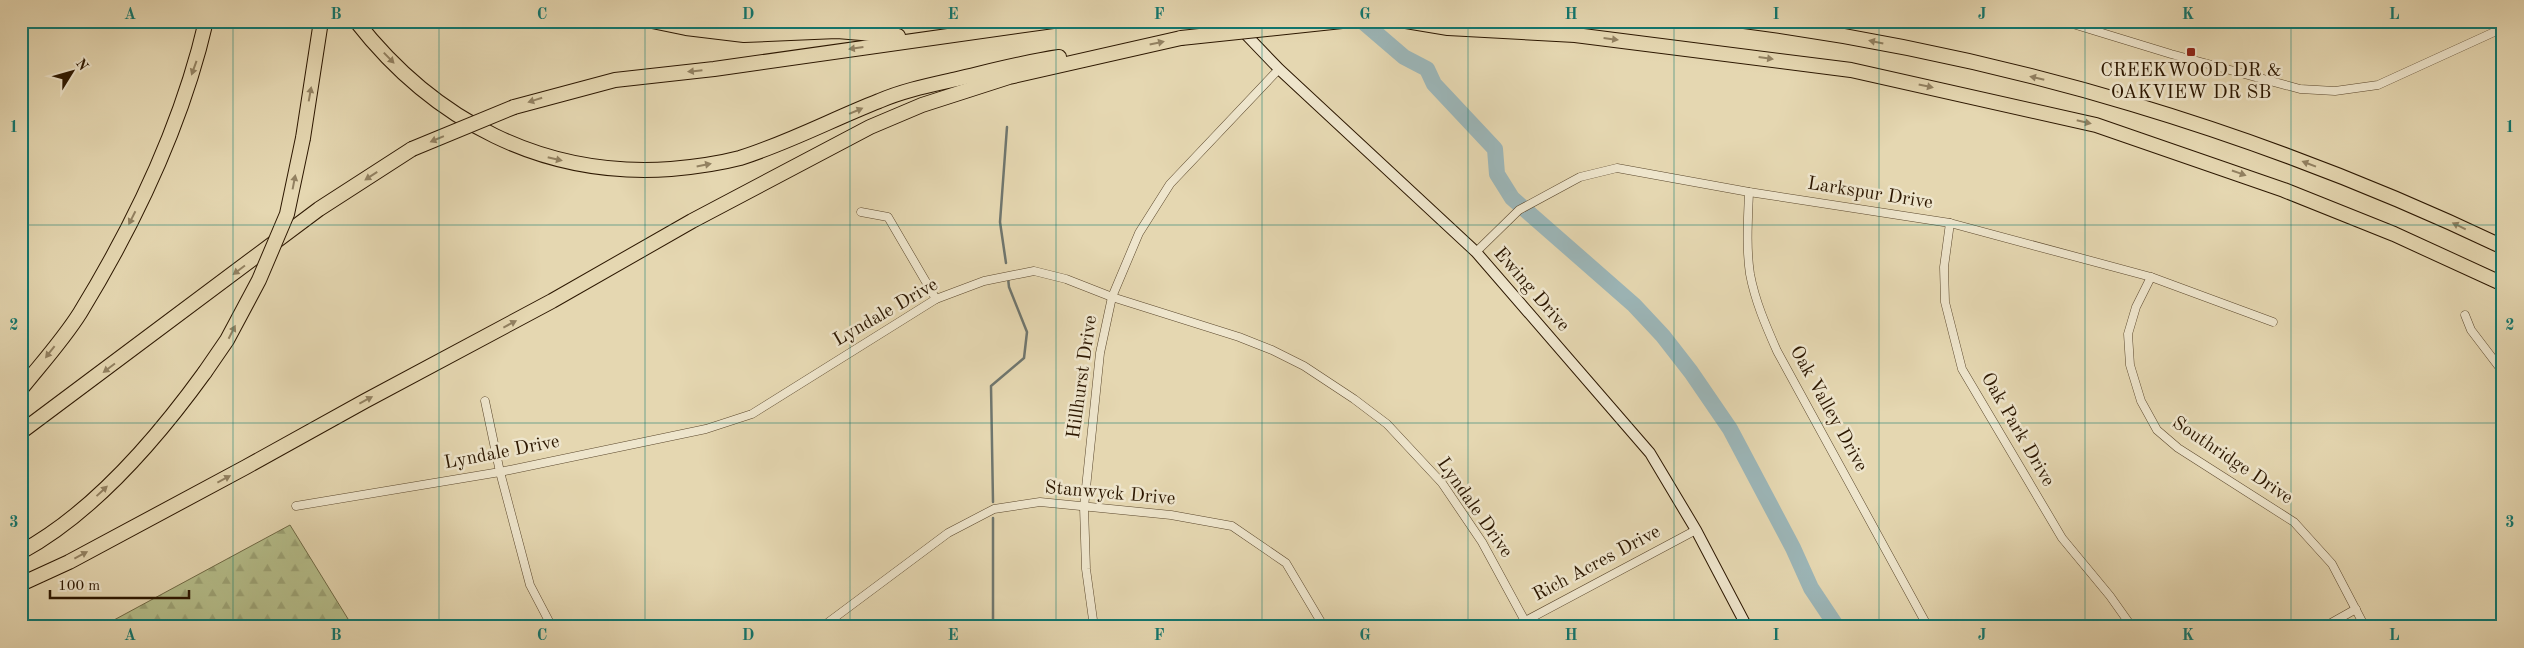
<svg xmlns="http://www.w3.org/2000/svg" width="2524" height="648" font-family="'Old Standard TT',serif">
  <defs>
    <pattern id="forest-firs" width="22" height="20" patternUnits="userSpaceOnUse" patternTransform="scale(1.25)"><rect width="22" height="20" fill="#b5be8b"/><path d="M5 1l3.5 6h-7zM16 11l3.5 6h-7z" fill="#9ca376"/></pattern>
  </defs>
  <rect width="100%" height="100%" fill="#e5d7b1"/>
  <filter id="stains"><feTurbulence type="fractalNoise" baseFrequency=".004" numOctaves="4"/><feColorMatrix values="0 0 0 0 .2 0 0 0 0 .09 0 0 0 0 .02 0 0 0 .5 -.17"/></filter>
  <radialGradient id="worn" r=".72"><stop offset=".6" stop-color="#630" stop-opacity="0"/><stop offset="1" stop-color="#630" stop-opacity=".3"/></radialGradient>
  <!-- forest -->
  <path fill="url(#forest-firs)" stroke="#706a46" d="M290 525 353 627H101Z"/>
  <g fill="none" stroke-linecap="round" stroke-linejoin="round">
    <!-- stream -->
    <g stroke="#6f766e" stroke-width="2.5">
      <path d="M1006 263 1000 222 1007 127"/>
      <path d="M993 502 991 386 1024 358 1027 332 1009 287 1008 278"/>
      <path d="M993 518V627"/>
    </g>
    <!-- river -->
    <path stroke="#9cb6b8" stroke-width="16" d="M1362 21 1404 57 1427 69 1434 84 1495 149 1497 174 1512 198 1634 305 1663 336 1691 372 1730 429 1793 548 1811 588 1837 627"/>
    <!-- minor casing -->
    <g stroke="#5a472c" stroke-width="9">
      <g id="minor">
        <path d="M2063 21 2171 54 2300 89 2335 91 2378 85 2503 28"/>
        <path d="M1749 192C1748 219 1746 247 1750 274 1755 301 1766 326 1777 351L1928 627"/>
        <path d="M861 212 888 217 936 299"/>
        <path d="M1950 223 1944 267 1945 302 1962 369 2062 538 2110 596 2132 627"/>
        <path d="M1476 252 1519 210 1580 177 1617 168 1749 192 1950 223 2151 277 2273 322"/>
        <path d="M2151 277 2136 307 2128 334 2130 365 2141 401 2157 430 2178 448 2294 522 2332 564 2365 627"/>
        <path d="M2465 315 2471 330 2503 372"/>
        <path d="M485 401 500 472 530 585 552 627"/>
        <path d="M296 506 500 472 706 429 752 414 936 299 984 281 1034 271 1066 279 1112 297 1239 337 1272 350 1304 366 1354 399 1387 424 1442 483 1482 542 1525 621"/>
        <path d="M822 627 948 533 994 509 1040 502 1171 515 1232 526 1286 563 1324 627"/>
        <path d="M1094 627 1086 569 1084 507 1100 353 1112 297 1139 233 1170 184 1279 69"/>
        <path d="M1514 627 1696 530"/>
        <path d="M2324 627 2356 609"/>
      </g>
    </g>
    <!-- secondary casing -->
    <g stroke="#2c1700" stroke-width="12">
      <path id="secondary" d="M1233 21 1279 69 1476 252 1650 453 1696 530 1747 627"/>
    </g>
    <!-- motorway casing -->
    <g stroke="#2c1700" stroke-width="16">
      <g id="motorway">
        <path d="M356 21C434 121 543 178 671 169 694 167 717 164 740 158 788 143 833 119 879 101 905 90 931 85 957 79 991 71 1024 62 1059 57"/>
        <path d="M652 21 686 28 744 35 837 31 898 36"/>
        <path d="M1406 21 1448 28 1575 35 1851 70 2096 125 2284 190 2394 234 2503 284"/>
        <path d="M1744 21C2006 55 2264 133 2503 247"/>
        <path d="M514 107 615 80 714 69 1053 21"/>
        <path d="M303 138 321 21"/>
        <path d="M21 389C41 364 63 340 80 313 135 223 182 125 206 21"/>
        <path d="M21 432 319 209 412 149"/>
        <path d="M21 552C93 513 158 437 205 372"/>
        <path d="M21 584 69 562 246 467 365 401 552 301 692 221 870 127 922 105 1009 77 1181 38"/>
      </g>
    </g>
    <!-- minor -->
    <use href="#minor" stroke="#eee5cc" stroke-width="8"/>
    <!-- secondary -->
    <use href="#secondary" stroke="#eee5cc" stroke-width="10"/>
    <!-- motorway -->
    <use href="#motorway" stroke="#e5d7b1" stroke-width="14"/>
    <!-- motorway-bridge casing -->
    <g stroke="#2c1700" stroke-width="16" stroke-linecap="butt">
      <g id="motorway-bridge">
        <path d="M1181 38 1342 21"/>
        <path d="M412 149 514 107"/>
        <path d="M205 372 227 340 259 280 287 214 303 138"/>
      </g>
    </g>
    <!-- motorway-bridge -->
    <use href="#motorway-bridge" stroke="#e5d7b1" stroke-width="14"/>
  </g>
  <!-- one-way arrows -->
  <defs><path id="oneway-solid" d="M-6-.8H1V-3.2L6.5 0L1 3.2V.8H-6Z" transform="scale(1.25)"/></defs>
  <g fill="#928161">
    <use href="#oneway-solid" transform="translate(1611 39) rotate(7)"/>
    <use href="#oneway-solid" transform="translate(1876 42) rotate(-168)"/>
    <use href="#oneway-solid" transform="translate(1157 43) rotate(-12)"/>
    <use href="#oneway-solid" transform="translate(856 48) rotate(172)"/>
    <use href="#oneway-solid" transform="translate(389 58) rotate(46)"/>
    <use href="#oneway-solid" transform="translate(1766 58) rotate(8)"/>
    <use href="#oneway-solid" transform="translate(194 68) rotate(110)"/>
    <use href="#oneway-solid" transform="translate(695 71) rotate(174)"/>
    <use href="#oneway-solid" transform="translate(2037 78) rotate(-167)"/>
    <use href="#oneway-solid" transform="translate(1926 86) rotate(12)"/>
    <use href="#oneway-solid" transform="translate(310 94) rotate(-80)"/>
    <use href="#oneway-solid" transform="translate(535 100) rotate(163)"/>
    <use href="#oneway-solid" transform="translate(856 111) rotate(-23)"/>
    <use href="#oneway-solid" transform="translate(2084 122) rotate(13)"/>
    <use href="#oneway-solid" transform="translate(437 139) rotate(157)"/>
    <use href="#oneway-solid" transform="translate(555 159) rotate(13)"/>
    <use href="#oneway-solid" transform="translate(2309 164) rotate(-159)"/>
    <use href="#oneway-solid" transform="translate(704 165) rotate(-11)"/>
    <use href="#oneway-solid" transform="translate(2239 173) rotate(19)"/>
    <use href="#oneway-solid" transform="translate(371 176) rotate(147)"/>
    <use href="#oneway-solid" transform="translate(294 182) rotate(-79)"/>
    <use href="#oneway-solid" transform="translate(132 218) rotate(117)"/>
    <use href="#oneway-solid" transform="translate(2459 226) rotate(-154)"/>
    <use href="#oneway-solid" transform="translate(239 270) rotate(143)"/>
    <use href="#oneway-solid" transform="translate(510 324) rotate(-28)"/>
    <use href="#oneway-solid" transform="translate(232 332) rotate(-63)"/>
    <use href="#oneway-solid" transform="translate(50 352) rotate(128)"/>
    <use href="#oneway-solid" transform="translate(109 368) rotate(143)"/>
    <use href="#oneway-solid" transform="translate(366 400) rotate(-28)"/>
    <use href="#oneway-solid" transform="translate(224 479) rotate(-28)"/>
    <use href="#oneway-solid" transform="translate(102 491) rotate(-43)"/>
    <use href="#oneway-solid" transform="translate(81 555) rotate(-28)"/>
  </g>
  <!-- grid -->
  <path fill="none" stroke="#0f766e" stroke-width="1" stroke-opacity="0.55" d="M233 21V627M439 21V627M645 21V627M850 21V627M1056 21V627M1262 21V627M1468 21V627M1674 21V627M1879 21V627M2085 21V627M2291 21V627M21 225H2503M21 423H2503"/>
  <!-- markers -->
  <rect fill="#8f2418" stroke="#eee5cc" stroke-width="2" x="2186" y="47" width="10" height="10" rx="2.5"/>
  <g text-anchor="middle" dominant-baseline="central" stroke-width="5" stroke-linejoin="round" paint-order="stroke">
    <!-- poi labels -->
    <g font-size="19" fill="#2c1700" stroke="#eee5cc">
      <text x="2191" y="71">CREEKWOOD DR &amp;<tspan x="2191" dy="22">OAKVIEW DR SB</tspan></text>
    </g>
    <!-- street labels -->
    <g font-size="19" fill="#2c1700" stroke="#eee5cc">
      <text transform="translate(1870 194) rotate(9)">Larkspur Drive</text>
      <text transform="translate(1531 290) rotate(49)">Ewing Drive</text>
      <text transform="translate(886 313) rotate(-30)">Lyndale Drive</text>
      <text transform="translate(1083 377) rotate(-82)">Hillhurst Drive</text>
      <text transform="translate(1828 409) rotate(61)">Oak Valley Drive</text>
      <text transform="translate(2017 430) rotate(60)">Oak Park Drive</text>
      <text transform="translate(502 453) rotate(-11)">Lyndale Drive</text>
      <text transform="translate(2232 461) rotate(34)">Southridge Drive</text>
      <text transform="translate(1110 494) rotate(5)">Stanwyck Drive</text>
      <text transform="translate(1474 508) rotate(55)">Lyndale Drive</text>
      <text transform="translate(1597 564) rotate(-28)">Rich Acres Drive</text>
    </g>
  </g>
  <!-- margin -->
  <rect width="2524" height="648" fill="none" stroke="#e5d7b1" stroke-width="55"/>
  <!-- north arrow -->
  <g transform="translate(72 72) rotate(53)" stroke="#eee5cc" stroke-width="4" paint-order="stroke">
  <path d="M0-4L9 19L0 12L-9 19Z" fill="#2c1700"/>
  <text y="-8" font-size="14" font-weight="bold" text-anchor="middle" fill="#2c1700">N</text>
  </g>
  <!-- scale -->
  <path d="M50 590v8h139v-8" fill="none" stroke="#2c1700" stroke-width="2.5"/>
  <text x="58" y="590" font-size="15" fill="#2c1700" stroke="#eee5cc" stroke-width="4" paint-order="stroke">100 m</text>
  <rect x="28" y="28" width="2468" height="592" fill="none" stroke="#0f766e" stroke-width="2"/>
  <g font-size="16" text-anchor="middle" font-weight="bold" fill="#0f766e">
    <text x="130" y="19">A</text>
    <text x="336" y="19">B</text>
    <text x="542" y="19">C</text>
    <text x="748" y="19">D</text>
    <text x="953" y="19">E</text>
    <text x="1159" y="19">F</text>
    <text x="1365" y="19">G</text>
    <text x="1571" y="19">H</text>
    <text x="1776" y="19">I</text>
    <text x="1982" y="19">J</text>
    <text x="2188" y="19">K</text>
    <text x="2394" y="19">L</text>
    <text x="14" y="132">1</text>
    <text x="2510" y="132">1</text>
    <text x="14" y="330">2</text>
    <text x="2510" y="330">2</text>
    <text x="14" y="527">3</text>
    <text x="2510" y="527">3</text>
    <text x="130" y="640">A</text>
    <text x="336" y="640">B</text>
    <text x="542" y="640">C</text>
    <text x="748" y="640">D</text>
    <text x="953" y="640">E</text>
    <text x="1159" y="640">F</text>
    <text x="1365" y="640">G</text>
    <text x="1571" y="640">H</text>
    <text x="1776" y="640">I</text>
    <text x="1982" y="640">J</text>
    <text x="2188" y="640">K</text>
    <text x="2394" y="640">L</text>
  </g>
  <rect width="100%" height="100%" filter="url(#stains)"/>
  <rect width="100%" height="100%" fill="url(#worn)"/>
</svg>
